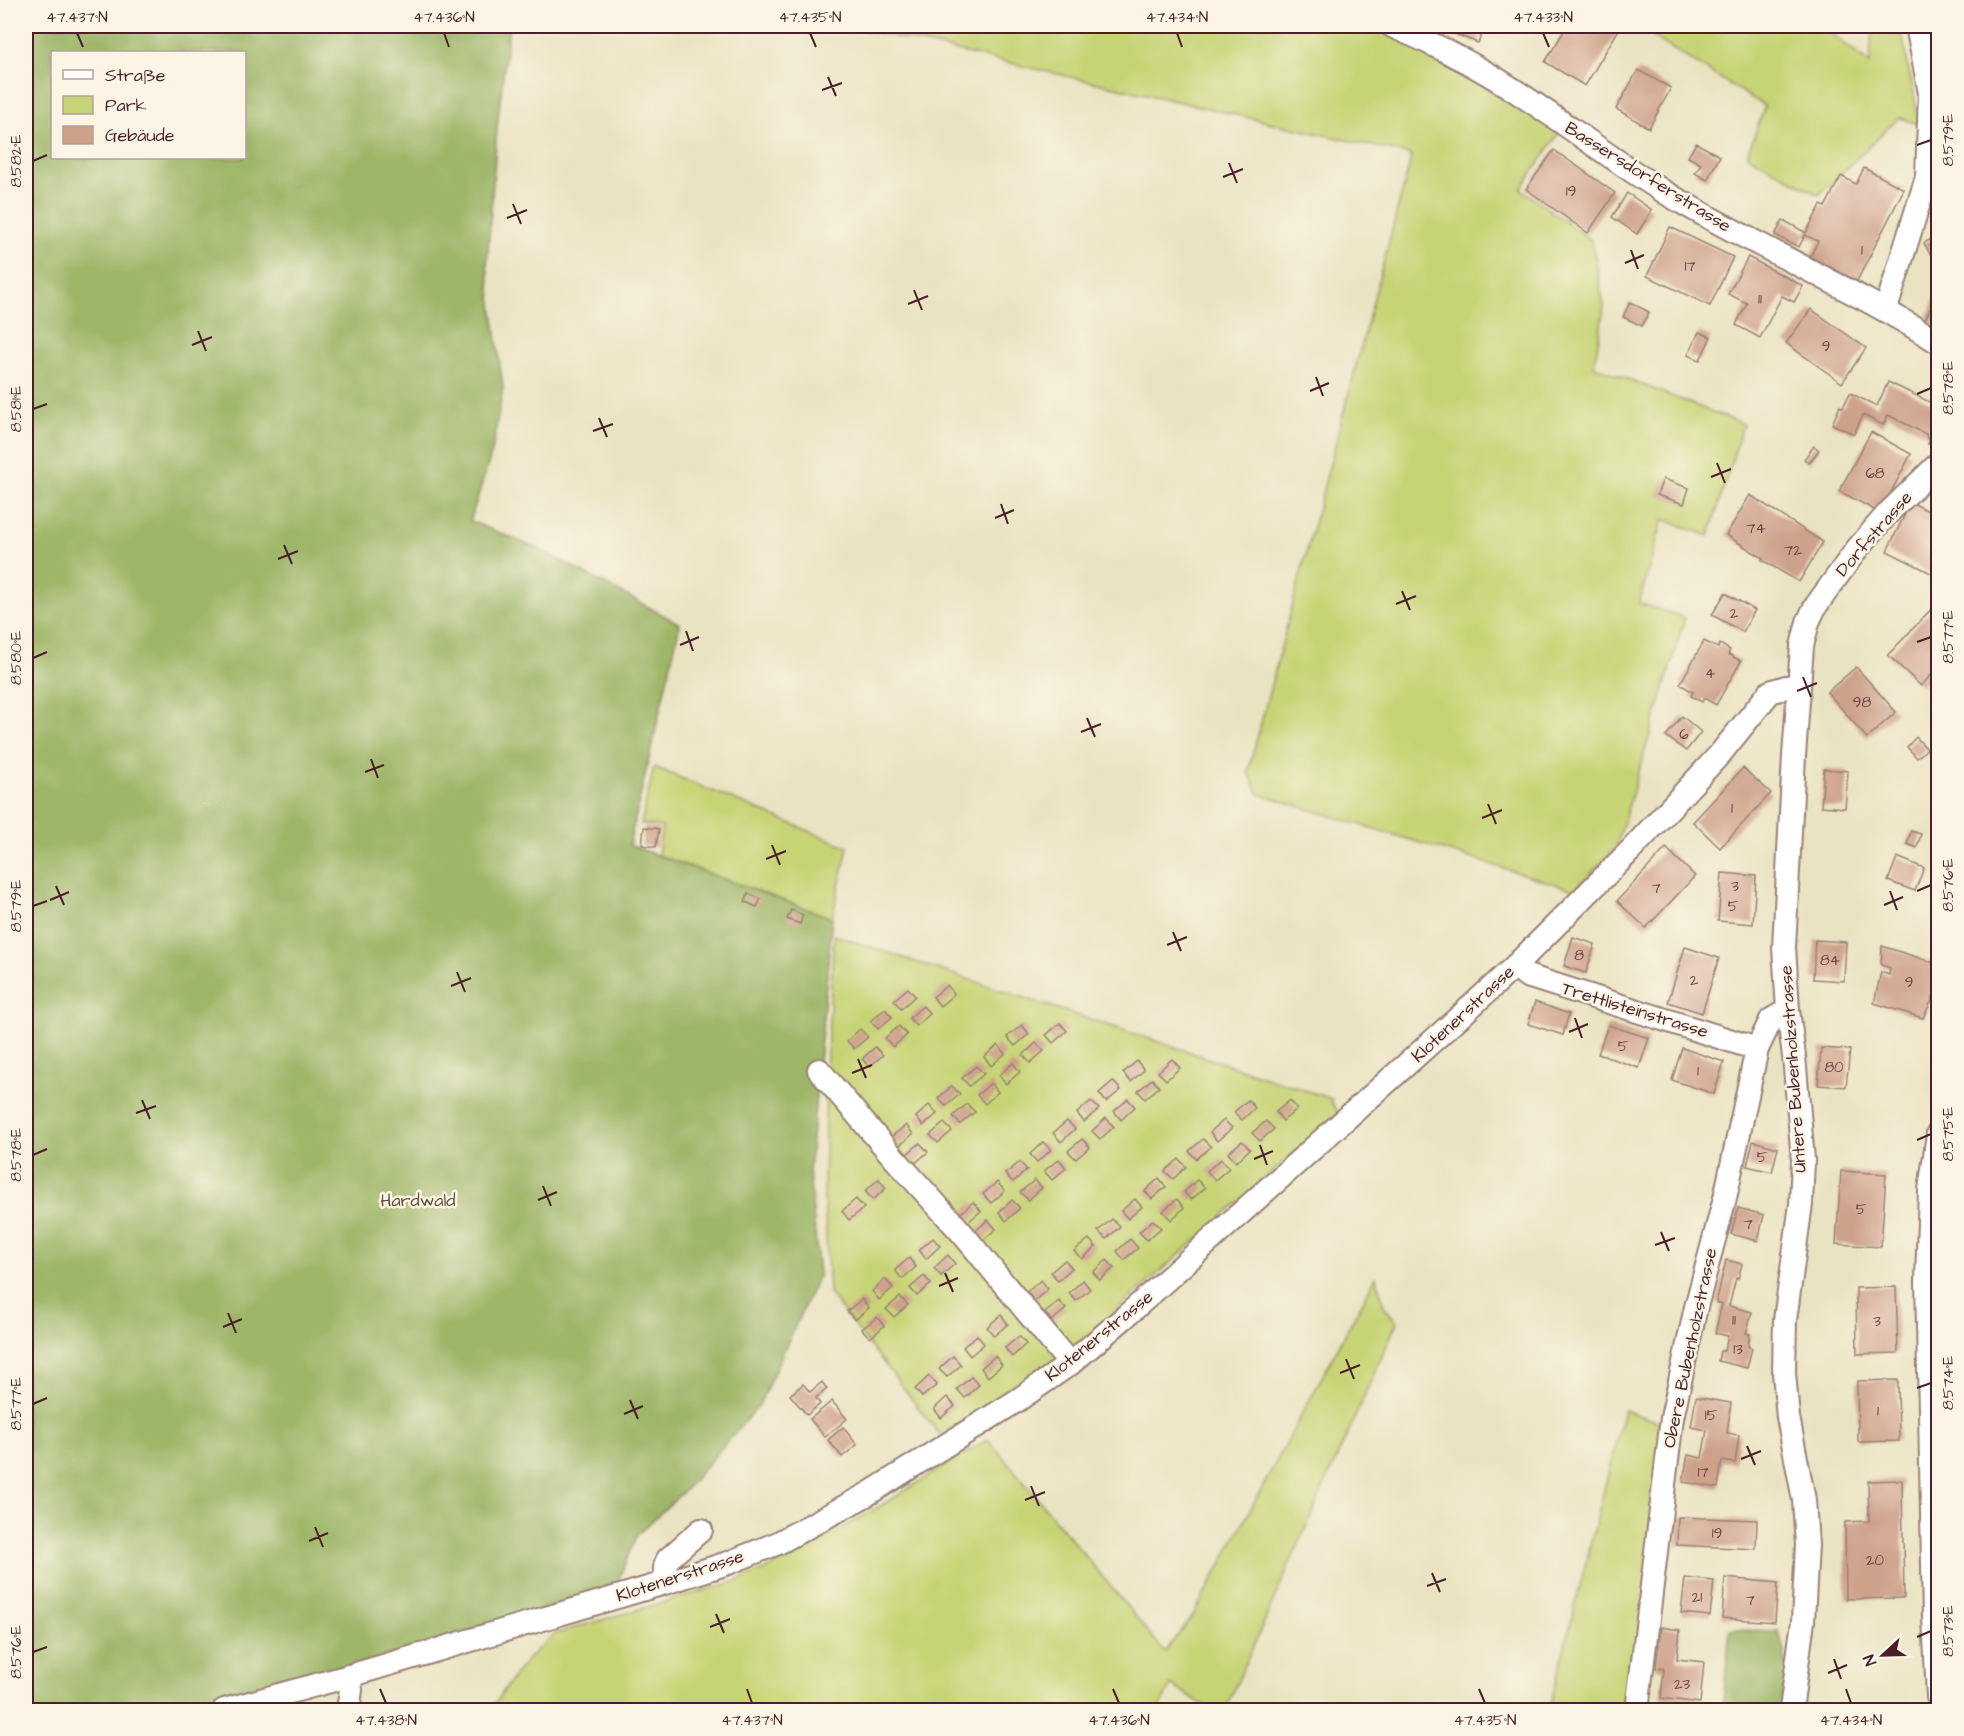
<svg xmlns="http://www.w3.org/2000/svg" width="1964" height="1736" font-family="'Architects Daughter',sans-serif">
  <rect width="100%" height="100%" fill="#fcf5e5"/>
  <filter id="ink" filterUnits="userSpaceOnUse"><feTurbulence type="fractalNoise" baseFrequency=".0167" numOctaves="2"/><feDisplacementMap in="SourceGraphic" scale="12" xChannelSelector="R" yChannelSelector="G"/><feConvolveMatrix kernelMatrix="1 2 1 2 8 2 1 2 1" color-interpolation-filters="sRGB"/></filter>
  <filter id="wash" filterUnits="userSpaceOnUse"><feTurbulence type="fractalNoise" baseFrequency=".008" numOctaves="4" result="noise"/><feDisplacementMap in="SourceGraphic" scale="24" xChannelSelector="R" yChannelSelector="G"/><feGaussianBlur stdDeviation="1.35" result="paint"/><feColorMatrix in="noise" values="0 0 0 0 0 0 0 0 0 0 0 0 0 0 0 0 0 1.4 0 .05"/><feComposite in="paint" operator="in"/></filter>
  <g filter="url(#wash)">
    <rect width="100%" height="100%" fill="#eae3c2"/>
    <!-- green -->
    <g fill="#c7d476" stroke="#887a50" stroke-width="1.5">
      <path d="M848 26H1363L1400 38 1560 132 1521 189 1592 241 1604 307 1594 366 1743 424 1709 536 1663 519 1639 603 1685 618 1616 847 1575 890 1259 794 1248 772 1412 155Z"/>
      <path d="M1656 26H1822L1870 64 1872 30 1902 35 1920 125 1899 117 1819 195 1747 155 1765 106 1653 37Z"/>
      <path d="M654 767 848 847 832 918 658 855 662 827 641 824Z"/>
      <path d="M834 935 1332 1099 1331 1103 1339 1113 1057 1363 940 1435 829 1293 824 1192 826 1074Z"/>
      <path d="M1376 1277 1384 1306 1397 1322 1225 1710H1212L1171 1685 1158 1710H491C511 1679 526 1656 557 1633L734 1582 786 1561 882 1505 988 1439 1165 1652 1194 1614Z"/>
      <path d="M1624 1410 1664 1424 1638 1710H1549Z"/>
    </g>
    <!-- forest -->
    <g fill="#9db667" stroke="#746a49" stroke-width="1.5" fill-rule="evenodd">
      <path d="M26 26H509L497 128 487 265 503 388 492 452 470 521 539 549 680 624 629 845 832 918 809 1172 819 1274 759 1405 685 1490 637 1535 615 1588 204 1710H26ZM52 52H244V158H52Z"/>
      <path d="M1730 1630 1779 1631 1788 1670 1781 1710H1722Z"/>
    </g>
    <g id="blocks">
      <!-- building -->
      <g fill="#cea18b">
        <path d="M1450 26H1485L1478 43 1447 31Z"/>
        <path d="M1567 26H1621L1585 86 1545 62Z"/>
        <path d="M1638 70 1671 88 1649 128 1616 109Z"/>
        <path d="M1696 143 1720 156 1707 180 1695 173 1701 164 1688 157Z"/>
        <path d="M1554 150 1615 193 1588 233 1526 189Z"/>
        <path d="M1864 168 1904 189 1856 283 1809 259 1818 241 1805 235 1799 247 1775 235 1783 220 1806 233 1821 205 1825 207 1841 176 1856 184Z"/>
        <path d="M1627 193 1652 210 1637 234 1612 217Z"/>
        <path d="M1670 227 1733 257 1710 306 1647 276Z"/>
        <path d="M1936 236 1938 241V249L1930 254 1924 243Z"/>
        <path d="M1748 257 1803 286 1794 302 1782 296 1760 338 1736 325 1747 303 1728 294Z"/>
        <path d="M1935 298 1938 299V326L1925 320Z"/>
        <path d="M1630 302 1649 312 1642 326 1623 317Z"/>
        <path d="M1811 309 1866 348 1842 383 1786 343Z"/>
        <path d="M1699 332 1711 337 1700 360 1688 355Z"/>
        <path d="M1888 382 1938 406V449L1928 444 1930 440 1927 438 1926 434 1888 415 1883 425 1863 415 1854 434 1832 424 1840 406 1843 407 1850 393 1877 406Z"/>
        <path d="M1871 432 1911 454 1880 513 1839 491Z"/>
        <path d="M1814 446 1819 450 1809 463 1804 459Z"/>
        <path d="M1663 479 1689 488 1684 504 1657 495Z"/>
        <path d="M1750 495 1823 542 1799 582 1762 560 1763 558 1726 535Z"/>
        <path d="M1911 502 1938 516 1937 576 1887 551Z"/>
        <path d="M1725 593 1755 610 1743 632 1712 615Z"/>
        <path d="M1938 602V668L1921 686 1888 655Z"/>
        <path d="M1704 641 1718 648 1720 644 1730 650 1728 654 1741 661 1716 705 1704 698 1702 702 1691 696 1693 692 1680 684Z"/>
        <path d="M1856 667 1896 712 1867 738 1827 692Z"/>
        <path d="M1682 716 1701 732 1686 751 1666 736Z"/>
        <path d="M1916 737 1927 749 1917 758 1907 747Z"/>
        <path d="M1743 768 1771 793 1720 848 1693 822Z"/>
        <path d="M1824 769 1848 771 1845 808 1821 806Z"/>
        <path d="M644 827 659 829 656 847 642 845Z"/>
        <path d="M1911 831 1921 834 1917 848 1907 844Z"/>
        <path d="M1666 848 1695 876 1646 928 1617 901Z"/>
        <path d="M1897 857 1924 868 1915 891 1888 881Z"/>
        <path d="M1722 873 1756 876 1753 924 1718 921Z"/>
        <path d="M748 893 761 899 757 907 745 902Z"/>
        <path d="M791 910 803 915 800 924 787 919Z"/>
        <path d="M1573 937 1595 944 1586 973 1564 966Z"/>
        <path d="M1815 940 1846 942 1844 981 1813 979Z"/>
        <path d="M1882 946 1938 964V983L1932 1000 1923 1018 1874 1003 1881 972 1889 975 1890 968 1881 965Z"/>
        <path d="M1685 947 1719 958 1702 1013 1668 1002Z"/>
        <path d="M947 985 954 994 940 1006 933 997Z"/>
        <path d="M908 988 915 996 901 1009 894 1000Z"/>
        <path d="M1535 1002 1569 1014 1563 1035 1528 1024Z"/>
        <path d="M923 1006 930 1014 916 1026 909 1018Z"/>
        <path d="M885 1009 892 1017 878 1029 870 1021Z"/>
        <path d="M1060 1023 1067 1031 1053 1043 1046 1035Z"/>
        <path d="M1022 1025 1029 1034 1015 1046 1007 1037Z"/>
        <path d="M1608 1025 1649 1038 1639 1068 1598 1054Z"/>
        <path d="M899 1026 907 1035 893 1047 885 1038Z"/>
        <path d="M860 1029 868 1037 854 1049 847 1041Z"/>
        <path d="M1036 1043 1044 1051 1030 1063 1023 1055Z"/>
        <path d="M998 1045 1005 1054 991 1066 984 1057Z"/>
        <path d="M875 1047 883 1055 869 1067 862 1059Z"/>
        <path d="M1682 1048 1724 1062 1714 1094 1672 1080Z"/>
        <path d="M1821 1048 1850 1050 1846 1087 1818 1085Z"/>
        <path d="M1172 1059 1180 1068 1166 1080 1158 1072Z"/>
        <path d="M1137 1061 1144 1070 1131 1082 1123 1073Z"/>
        <path d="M1013 1063 1020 1072 1006 1084 999 1075Z"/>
        <path d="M976 1066 984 1074 969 1086 962 1078Z"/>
        <path d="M1152 1079 1159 1087 1145 1099 1138 1091Z"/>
        <path d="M1113 1081 1121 1090 1106 1102 1099 1093Z"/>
        <path d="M991 1083 998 1092 985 1104 977 1095Z"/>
        <path d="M952 1086 960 1094 946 1106 938 1098Z"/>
        <path d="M1128 1099 1135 1107 1121 1120 1114 1111Z"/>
        <path d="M1248 1100 1255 1108 1242 1120 1234 1112Z"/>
        <path d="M1290 1100 1297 1109 1283 1121 1276 1112Z"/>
        <path d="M1091 1101 1099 1109 1084 1122 1077 1113Z"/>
        <path d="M967 1104 975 1112 960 1124 953 1116Z"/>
        <path d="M929 1105 937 1114 923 1126 916 1117Z"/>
        <path d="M1106 1118 1114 1127 1100 1139 1092 1131Z"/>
        <path d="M1224 1120 1232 1128 1217 1141 1210 1132Z"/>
        <path d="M1067 1121 1075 1129 1061 1142 1053 1133Z"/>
        <path d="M1266 1121 1274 1129 1260 1141 1252 1133Z"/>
        <path d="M944 1123 952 1131 938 1143 930 1135Z"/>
        <path d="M906 1125 913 1134 899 1146 891 1137Z"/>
        <path d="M1082 1139 1090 1147 1076 1159 1068 1151Z"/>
        <path d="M1203 1139 1211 1147 1196 1159 1189 1151Z"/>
        <path d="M1242 1141 1250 1149 1236 1162 1228 1153Z"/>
        <path d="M1753 1141 1778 1148 1772 1172 1747 1166Z"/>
        <path d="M1043 1142 1051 1150 1037 1162 1030 1154Z"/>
        <path d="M920 1143 928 1152 914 1164 906 1155Z"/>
        <path d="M1059 1159 1066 1168 1052 1180 1044 1171Z"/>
        <path d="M1179 1159 1186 1167 1173 1179 1165 1171Z"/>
        <path d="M1221 1159 1229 1168 1215 1180 1207 1171Z"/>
        <path d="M1020 1162 1027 1170 1013 1182 1005 1174Z"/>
        <path d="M1841 1171 1886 1174 1881 1247 1836 1244Z"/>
        <path d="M1159 1178 1166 1187 1152 1199 1145 1191Z"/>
        <path d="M879 1179 886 1188 873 1200 865 1191Z"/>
        <path d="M1035 1180 1042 1188 1028 1200 1020 1192Z"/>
        <path d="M1197 1180 1205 1188 1191 1200 1184 1192Z"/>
        <path d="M997 1182 1005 1191 991 1203 983 1194Z"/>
        <path d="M856 1199 864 1208 849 1220 842 1211Z"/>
        <path d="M1135 1199 1142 1207 1128 1219 1121 1211Z"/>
        <path d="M1177 1199 1184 1208 1171 1220 1163 1211Z"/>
        <path d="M1012 1200 1020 1208 1006 1221 999 1212Z"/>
        <path d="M973 1202 981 1211 967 1223 960 1214Z"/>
        <path d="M1738 1208 1764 1215 1758 1241 1731 1234Z"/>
        <path d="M1112 1219 1120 1227 1106 1239 1098 1231Z"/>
        <path d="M988 1220 996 1229 982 1241 974 1232Z"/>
        <path d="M1153 1220 1161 1228 1147 1240 1139 1232Z"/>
        <path d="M933 1238 940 1246 926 1259 919 1250Z"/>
        <path d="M1089 1239 1096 1247 1082 1259 1074 1251Z"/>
        <path d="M1130 1239 1138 1248 1124 1260 1117 1251Z"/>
        <path d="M948 1255 955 1264 941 1276 934 1268Z"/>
        <path d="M909 1258 916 1267 902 1279 895 1270Z"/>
        <path d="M1065 1260 1072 1268 1058 1281 1051 1272Z"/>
        <path d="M1107 1260 1114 1268 1100 1280 1093 1272Z"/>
        <path d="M1726 1260 1742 1264 1738 1279 1736 1278 1729 1306 1752 1312 1746 1333 1750 1334 1748 1346 1752 1348 1747 1368 1718 1361 1720 1351H1724L1728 1336 1715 1333 1722 1304 1716 1303Z"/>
        <path d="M924 1276 931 1284 917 1296 910 1288Z"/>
        <path d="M885 1279 893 1288 879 1300 872 1291Z"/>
        <path d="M1041 1280 1048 1289 1034 1301 1027 1292Z"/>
        <path d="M1083 1280 1090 1289 1076 1301 1069 1293Z"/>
        <path d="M1896 1287 1898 1353 1857 1354 1856 1288Z"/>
        <path d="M900 1297 908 1305 894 1317 886 1309Z"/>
        <path d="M862 1299 869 1308 855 1320 847 1311Z"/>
        <path d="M1059 1301 1066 1309 1052 1321 1045 1313Z"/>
        <path d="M1001 1315 1008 1324 994 1336 987 1327Z"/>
        <path d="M877 1317 884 1326 870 1338 862 1329Z"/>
        <path d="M977 1335 984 1344 970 1356 963 1347Z"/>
        <path d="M1019 1336 1026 1344 1012 1357 1005 1348Z"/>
        <path d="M953 1356 961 1365 947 1377 939 1369Z"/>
        <path d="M995 1356 1002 1365 988 1377 981 1368Z"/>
        <path d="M929 1376 937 1385 922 1397 915 1389Z"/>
        <path d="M971 1377 979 1385 965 1398 957 1389Z"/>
        <path d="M1898 1380 1899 1441 1858 1442 1857 1381Z"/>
        <path d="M822 1382 827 1389 816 1398 820 1404 807 1415 790 1395 803 1384 810 1392Z"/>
        <path d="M947 1397 955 1406 941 1418 934 1409Z"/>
        <path d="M1696 1397 1731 1403 1727 1433 1739 1435 1735 1463 1722 1461 1718 1488 1683 1482 1688 1455 1702 1458 1707 1430 1691 1427Z"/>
        <path d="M832 1401 847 1419 825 1437 810 1419Z"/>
        <path d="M843 1427 857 1445 842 1457 828 1440Z"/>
        <path d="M1902 1480 1904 1598 1846 1599 1845 1522 1869 1521 1868 1481Z"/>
        <path d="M1678 1517 1757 1520 1756 1549 1677 1545Z"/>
        <path d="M1685 1578 1714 1581 1710 1616 1681 1613Z"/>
        <path d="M1725 1578 1778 1583 1775 1622 1722 1618Z"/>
        <path d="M1661 1627 1680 1630 1677 1659 1704 1662 1700 1703 1661 1698 1664 1669 1656 1668Z"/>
      </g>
    </g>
  </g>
  <g filter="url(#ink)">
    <use href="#blocks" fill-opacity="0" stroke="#9a8176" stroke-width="1.5"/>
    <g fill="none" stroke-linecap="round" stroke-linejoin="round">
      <!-- minor casing -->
      <g stroke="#9a8176" stroke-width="26">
        <g id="minor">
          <path d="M1392 26C1425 40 1458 56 1490 75 1552 112 1609 159 1671 196 1759 248 1853 288 1938 342"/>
          <path d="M1886 309 1927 177 1930 93 1917 26"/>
          <path d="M1515 966 1527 976 1757 1049"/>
          <path d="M819 1070 895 1159 962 1233 1070 1364"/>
          <path d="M1938 1411 1930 1412 1934 1616 1938 1697"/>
          <path d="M1930 1412 1927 1281 1930 1190 1938 1134"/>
          <path d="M668 1582C665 1573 663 1567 668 1559L701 1530"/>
          <path d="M1638 1702 1672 1418 1696 1307 1725 1198 1757 1049 1771 1020 1788 1010"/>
          <path d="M224 1710 349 1676 668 1582 728 1563 778 1543 868 1494 1018 1400 1070 1364 1125 1317 1466 1011 1515 966 1631 850 1720 754 1770 692 1786 687 1799 686"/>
          <path d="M348 1710 351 1690 349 1676"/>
          <path d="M1791 1710 1803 1621 1807 1545 1804 1500 1788 1417 1784 1373 1785 1320 1801 1204 1803 1160 1794 1056 1788 1010 1784 947 1794 756 1802 646 1808 622 1815 607 1857 549 1889 512 1938 464"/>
        </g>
      </g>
      <!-- minor -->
      <use href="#minor" stroke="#fff" stroke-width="22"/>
    </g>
  </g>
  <!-- ticks -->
  <path fill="none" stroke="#4a1f2b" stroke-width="2" d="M77 33 83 47M444 33 449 47M810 33 816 47M1177 33 1182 47M1543 33 1549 47M828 77 836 96M822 90 842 83M1917 145 1931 140M33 161 47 155M1229 163 1237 183M1223 177 1243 169M513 204 521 224M507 218 527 210M1631 250 1638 269M1625 263 1644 255M914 290 922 310M908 304 928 296M198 331 206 351M192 345 212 337M1316 377 1323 396M1310 391 1329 383M1917 394 1931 388M33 409 47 404M599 418 607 437M593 431 613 424M1717 463 1725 483M1711 477 1731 469M1001 504 1008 524M995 518 1014 510M284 545 292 564M278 559 298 551M1402 591 1410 610M1396 604 1416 596M686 631 693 651M1917 642 1931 637M680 645 699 637M33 658 47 652M1803 677 1811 697M1797 691 1817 683M1087 718 1095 737M1081 732 1101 724M371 759 378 778M365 772 384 765M1488 804 1496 824M1482 818 1502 810M772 845 780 865M766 859 786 851M56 886 64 905M1890 891 1897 910M1917 891 1931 885M50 900 69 892M1884 905 1903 897M33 906 47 901M1173 932 1181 951M1167 945 1187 937M457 972 465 992M451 986 471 978M1575 1018 1582 1038M1569 1032 1588 1024M858 1059 866 1078M852 1073 872 1065M142 1100 150 1119M136 1113 156 1106M1917 1140 1931 1134M1260 1145 1267 1165M33 1155 47 1149M1254 1159 1273 1151M543 1186 551 1206M538 1200 557 1192M1661 1232 1669 1251M1655 1245 1675 1238M945 1273 953 1292M939 1286 958 1278M228 1313 236 1333M223 1327 242 1319M1346 1359 1354 1379M1340 1373 1360 1365M1917 1388 1931 1383M630 1400 638 1419M33 1404 47 1398M624 1414 643 1406M1747 1446 1755 1465M1741 1459 1761 1451M1031 1486 1039 1506M1025 1500 1045 1492M315 1527 323 1547M309 1541 328 1533M1432 1573 1440 1592M1427 1586 1446 1579M716 1614 724 1633M710 1627 730 1619M1917 1637 1931 1631M33 1652 47 1647M1834 1659 1841 1679M1828 1673 1847 1665M380 1689 386 1703M747 1689 752 1703M1113 1689 1119 1703M1479 1689 1485 1703M1846 1689 1851 1703"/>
  <g text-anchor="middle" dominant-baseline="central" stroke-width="5" stroke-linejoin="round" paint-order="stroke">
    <!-- number labels -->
    <g font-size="15" fill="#6b4043">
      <text x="1571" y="191">19</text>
      <text x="1862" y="250">1</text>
      <text x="1690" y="266">17</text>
      <text x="1760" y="299">11</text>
      <text x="1826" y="346">9</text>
      <text x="1875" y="473">68</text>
      <text x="1756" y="528">74</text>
      <text x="1793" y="550">72</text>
      <text x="1734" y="613">2</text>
      <text x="1710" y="673">4</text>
      <text x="1862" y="702">98</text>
      <text x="1684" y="734">6</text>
      <text x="1732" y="808">1</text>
      <text x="1735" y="886">3</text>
      <text x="1656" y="888">7</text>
      <text x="1733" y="906">5</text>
      <text x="1579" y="955">8</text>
      <text x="1830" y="960">84</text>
      <text x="1694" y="980">2</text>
      <text x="1909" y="982">9</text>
      <text x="1623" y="1046">5</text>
      <text x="1834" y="1067">80</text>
      <text x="1698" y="1071">1</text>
      <text x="1762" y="1157">5</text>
      <text x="1861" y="1209">5</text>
      <text x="1748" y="1224">7</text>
      <text x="1734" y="1320">11</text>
      <text x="1877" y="1321">3</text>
      <text x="1738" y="1349">13</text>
      <text x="1878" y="1411">1</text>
      <text x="1711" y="1415">15</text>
      <text x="1703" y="1472">17</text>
      <text x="1717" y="1533">19</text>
      <text x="1875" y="1560">20</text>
      <text x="1697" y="1597">21</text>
      <text x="1750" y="1600">7</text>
      <text x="1682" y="1684">23</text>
    </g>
    <!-- street labels -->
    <g font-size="18" fill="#4a1f2b" stroke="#fcf5e5">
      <text transform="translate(1648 177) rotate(32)">Bassersdorferstrasse</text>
      <text transform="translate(1874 534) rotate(-49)">Dorfstrasse</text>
      <text transform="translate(1635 1010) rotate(17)">Trettlisteinstrasse</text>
      <text transform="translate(1463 1014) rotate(-43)">Klotenerstrasse</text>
      <text transform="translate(1793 1069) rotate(-94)">Untere Bubenholzstrasse</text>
      <text transform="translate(1099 1336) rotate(-39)">Klotenerstrasse</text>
      <text transform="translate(1690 1348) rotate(-78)">Obere Bubenholzstrasse</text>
      <text transform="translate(680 1576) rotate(-18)">Klotenerstrasse</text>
    </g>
    <!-- park labels -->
    <g font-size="18" fill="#694c3e" stroke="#fcf5e5">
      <text x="418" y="1200">Hardwald</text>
    </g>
  </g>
  <!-- margin -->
  <rect width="1964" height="1736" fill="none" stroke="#fcf5e5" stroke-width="66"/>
  <!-- legend -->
  <rect x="51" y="51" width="195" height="108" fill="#fcf5e5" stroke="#b59f9b" stroke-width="1.5"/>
  <rect x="63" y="70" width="30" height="9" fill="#ffffff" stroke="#b59f9b" stroke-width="1.5"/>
  <text x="105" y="81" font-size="18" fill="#4a1f2b">Straße</text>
  <rect x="63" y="96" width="30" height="18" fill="#c7d476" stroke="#b59f9b" stroke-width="1.5"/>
  <text x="105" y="111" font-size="18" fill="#4a1f2b">Park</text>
  <rect x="63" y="126" width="30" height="18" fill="#cea18b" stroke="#b59f9b" stroke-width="1.5"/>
  <text x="105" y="141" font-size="18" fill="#4a1f2b">Gebäude</text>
  <!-- north arrow -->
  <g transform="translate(1883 1655) rotate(248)" stroke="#fcf5e5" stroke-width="4.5" paint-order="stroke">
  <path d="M0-4.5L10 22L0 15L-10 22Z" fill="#4a1f2b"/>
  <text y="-9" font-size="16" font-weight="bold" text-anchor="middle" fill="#4a1f2b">N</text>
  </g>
  <rect x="33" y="33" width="1898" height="1670" fill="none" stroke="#4a1f2b" stroke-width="2"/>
  <g font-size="15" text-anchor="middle" fill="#4a1f2b">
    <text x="77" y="22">47.437°N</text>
    <text x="444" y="22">47.436°N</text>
    <text x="810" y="22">47.435°N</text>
    <text x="1177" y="22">47.434°N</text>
    <text x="1543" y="22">47.433°N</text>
    <text transform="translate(1948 140) rotate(-90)" y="5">8.579°E</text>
    <text transform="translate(16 161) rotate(-90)" y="5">8.582°E</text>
    <text transform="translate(1948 388) rotate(-90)" y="5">8.578°E</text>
    <text transform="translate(16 409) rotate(-90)" y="5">8.581°E</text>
    <text transform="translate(1948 637) rotate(-90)" y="5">8.577°E</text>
    <text transform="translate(16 658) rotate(-90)" y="5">8.580°E</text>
    <text transform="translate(1948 885) rotate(-90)" y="5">8.576°E</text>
    <text transform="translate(16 906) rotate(-90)" y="5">8.579°E</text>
    <text transform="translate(1948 1134) rotate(-90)" y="5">8.575°E</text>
    <text transform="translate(16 1155) rotate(-90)" y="5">8.578°E</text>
    <text transform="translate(1948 1383) rotate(-90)" y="5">8.574°E</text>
    <text transform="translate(16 1404) rotate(-90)" y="5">8.577°E</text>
    <text transform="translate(1948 1631) rotate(-90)" y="5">8.573°E</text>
    <text transform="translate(16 1652) rotate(-90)" y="5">8.576°E</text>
    <text x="386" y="1725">47.438°N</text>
    <text x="752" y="1725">47.437°N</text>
    <text x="1119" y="1725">47.436°N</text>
    <text x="1485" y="1725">47.435°N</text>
    <text x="1851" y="1725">47.434°N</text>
  </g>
</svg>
